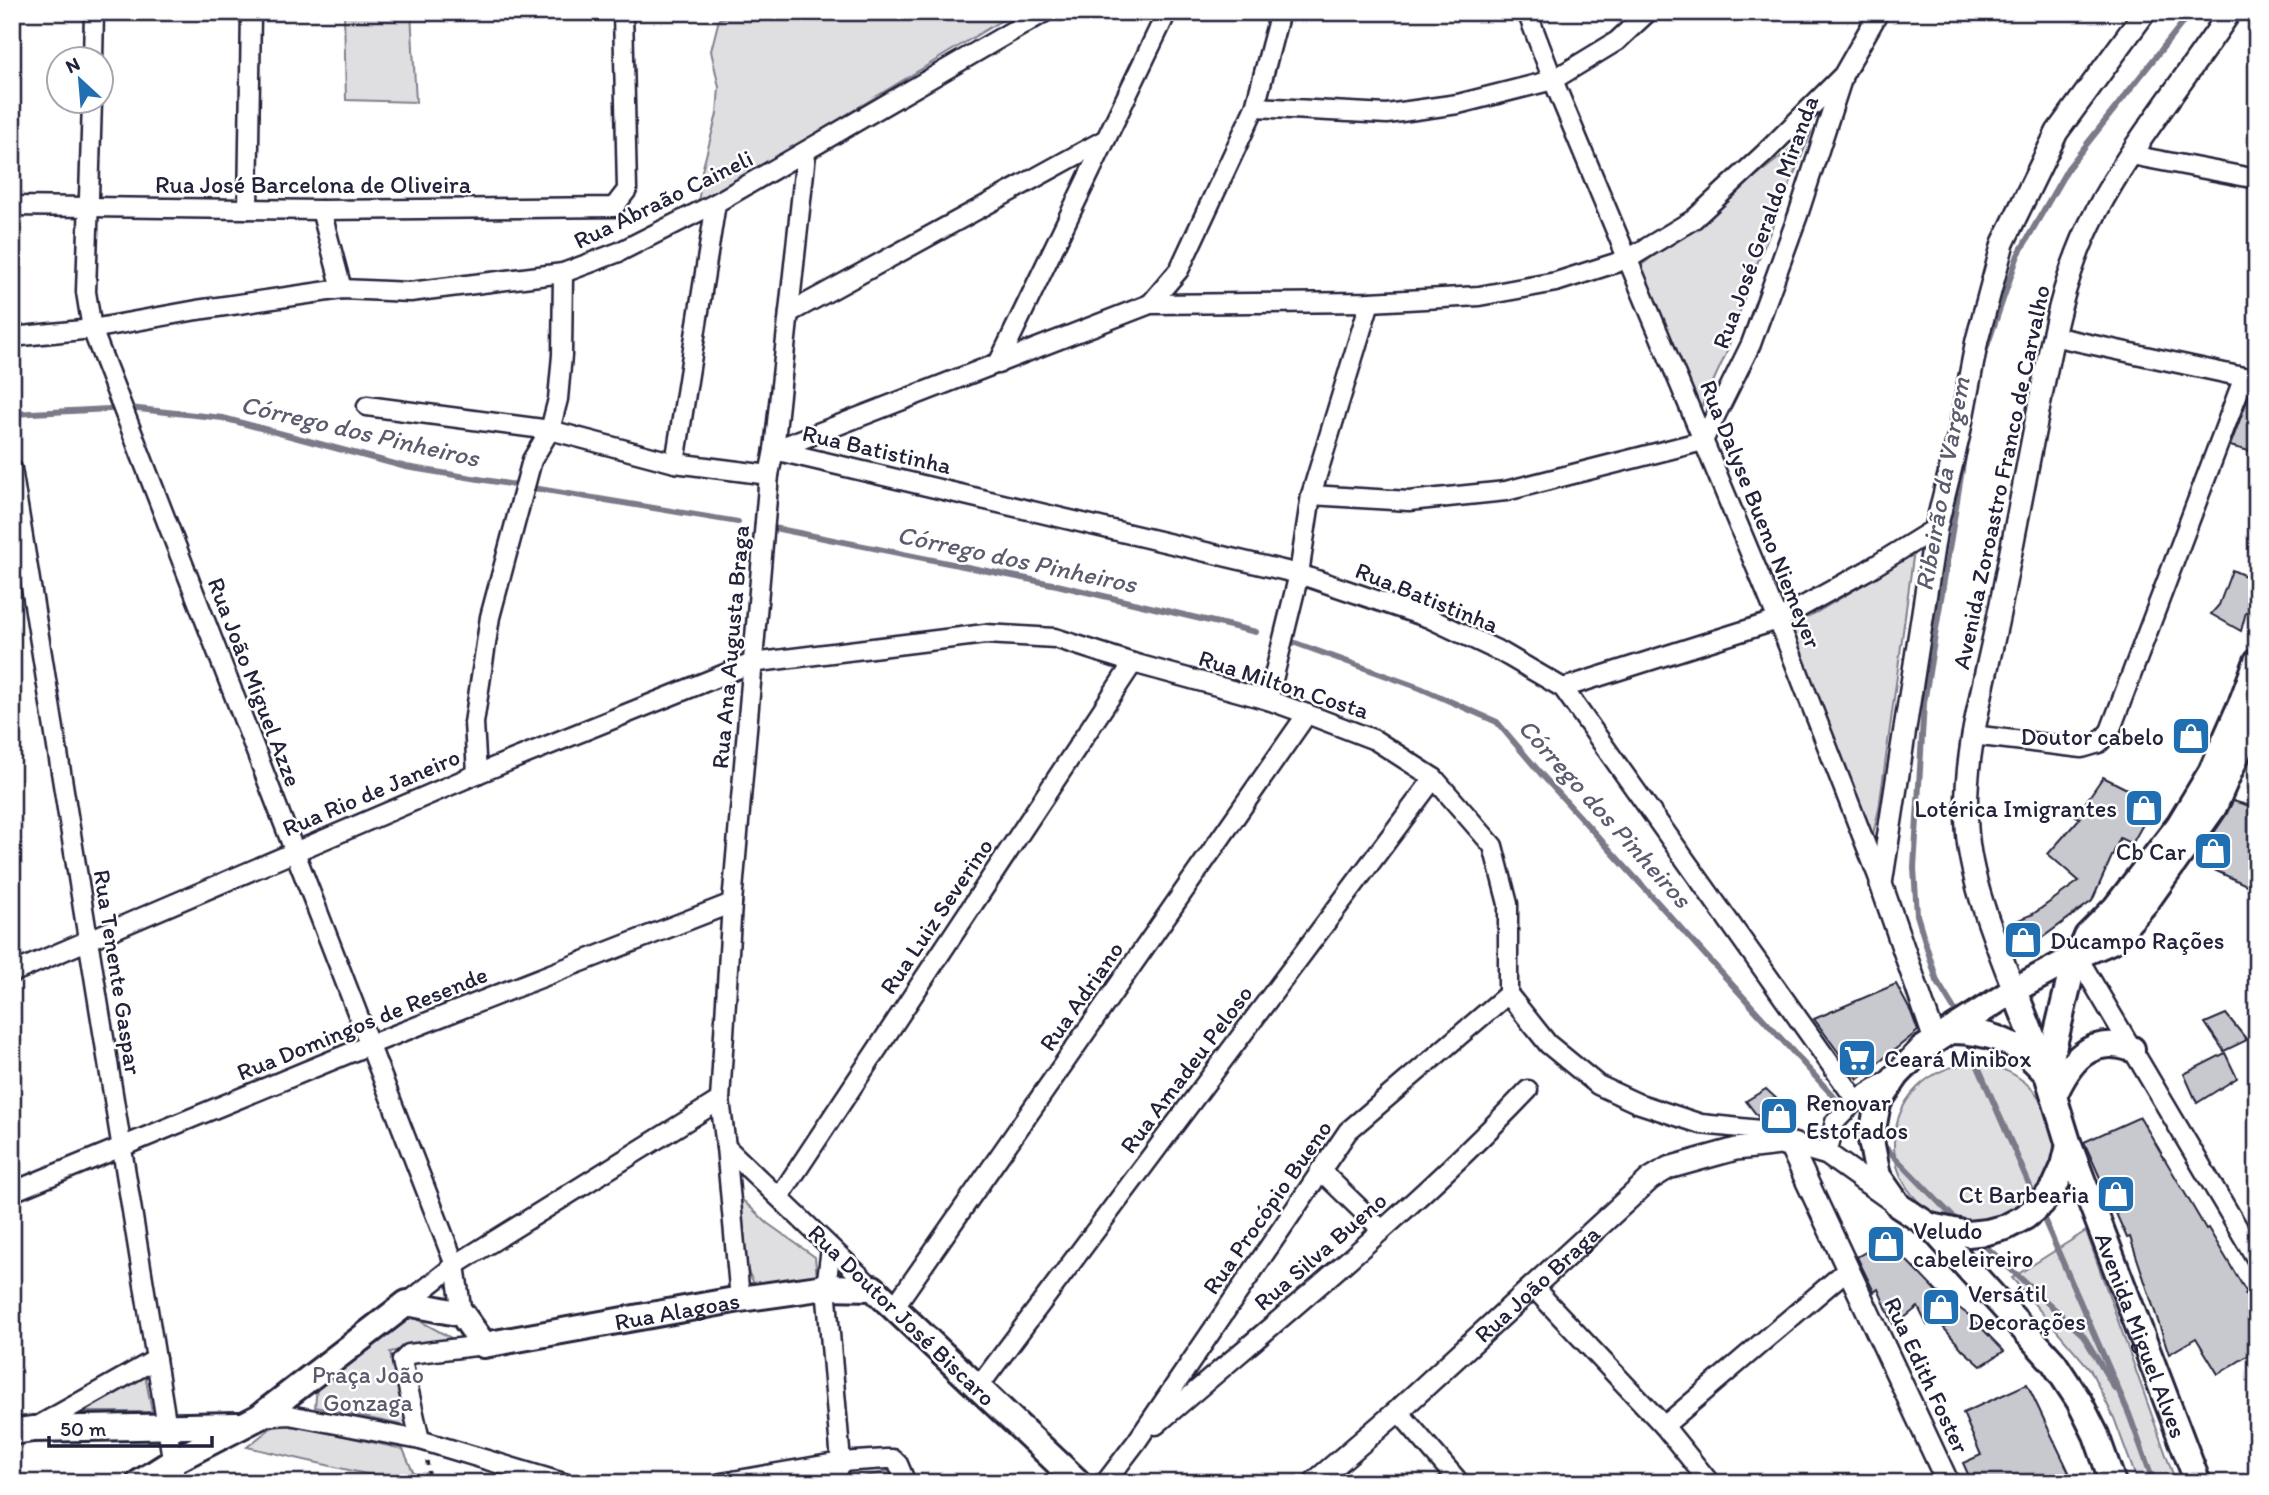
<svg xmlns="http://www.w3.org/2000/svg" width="2269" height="1495" font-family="Itim,sans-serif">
  <rect width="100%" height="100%" fill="#fff"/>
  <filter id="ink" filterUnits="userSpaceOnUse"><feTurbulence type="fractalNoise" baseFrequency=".0143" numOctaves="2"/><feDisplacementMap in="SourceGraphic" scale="14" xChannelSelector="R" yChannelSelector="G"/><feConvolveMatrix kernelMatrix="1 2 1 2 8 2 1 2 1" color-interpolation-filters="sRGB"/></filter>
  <g filter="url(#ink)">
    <!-- green -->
    <g fill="#dfdfe2" stroke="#80808e" stroke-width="2">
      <path d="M344 12H411L416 102 346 100Z"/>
      <path d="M744 12H1015L698 205 702 171 717 114 719 87 711 51 719 19Z"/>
      <path d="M1811 133 1749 283 1726 354 1700 410 1639 267Z"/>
      <path d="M1914 550 1879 809 1871 843 1790 625 1817 612 1893 567Z"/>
      <circle cx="1974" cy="1144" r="80"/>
      <path d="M734 1192 767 1223 815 1257 817 1278 756 1288 746 1267Z"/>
      <path d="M2086 1231 2176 1483H2138L2114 1418 2090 1369 2012 1278Z"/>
      <path d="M411 1316 453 1339 390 1352 407 1426 315 1407 317 1387Z"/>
      <path d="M145 1374 152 1412H50Z"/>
      <path d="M284 1423 403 1449 418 1483H406L247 1447 271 1428Z"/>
      <path d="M897 1469 902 1483H850V1480Z"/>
    </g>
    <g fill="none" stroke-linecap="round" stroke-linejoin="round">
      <!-- stream -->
      <g stroke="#7a7a88" stroke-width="6">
        <path d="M1984 355 2018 255 2068 168 2191 12"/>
        <path d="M12 414 129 408 223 418 406 467 738 522"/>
        <path d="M769 527 1057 585 1256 632"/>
        <path d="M1287 640 1420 688 1497 722 1542 775 1834 1097"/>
        <path d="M1957 1014 1937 981 1917 915 1914 868 1924 703 1965 451"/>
        <path d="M1967 1041 2036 1200"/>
        <path d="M1881 1143 1961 1225"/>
        <path d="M2040 1210 2129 1414 2154 1483"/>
        <path d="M1983 1244 2083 1335 2115 1389"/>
      </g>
    </g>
    <!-- building -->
    <g fill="#c8c8cf" stroke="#22223b" stroke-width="2">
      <path d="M2251 390 2257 391V453L2230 446Z"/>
      <path d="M2232 570 2257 581V589L2248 613 2246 612 2241 631 2211 614 2219 605Z"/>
      <path d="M2103 777 2155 803 2132 844 2120 838 2092 901 2016 957 2004 926 2033 914 2079 881 2048 854 2080 818 2076 816Z"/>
      <path d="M2233 801 2257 808V890L2195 861 2226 815Z"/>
      <path d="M1896 984 1911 1012 1918 1031 1858 1079 1814 1019Z"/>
      <path d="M2226 1014 2247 1040 2224 1051 2205 1023Z"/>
      <path d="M2225 1053 2237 1078 2197 1103 2184 1074Z"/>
      <path d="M1766 1089 1791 1112 1783 1124 1759 1118 1746 1101Z"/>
      <path d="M2140 1117 2206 1229 2208 1228 2247 1293 2245 1294 2257 1316V1350L2218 1374 2196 1338 2169 1354 2130 1237 2127 1238 2084 1142Z"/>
      <path d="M1887 1240 1937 1292 1970 1316 2004 1351 1981 1366 1963 1350 1936 1319 1927 1325 1918 1307 1894 1326 1878 1289 1874 1292 1857 1257Z"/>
      <path d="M2027 1384 2069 1472 2045 1483H1972L1963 1463 1981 1455 1963 1413Z"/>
    </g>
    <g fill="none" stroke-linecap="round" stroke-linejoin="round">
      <!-- minor casing -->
      <g stroke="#22223b" stroke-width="23">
        <g id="minor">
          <path d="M1527 12 1553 80 1778 620 1881 884"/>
          <path d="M93 60 94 12"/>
          <path d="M92 102 86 292 92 329 455 1265 462 1314"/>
          <path d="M1255 107 1387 114 1458 104 1553 80 1617 41 1648 12"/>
          <path d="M2131 155 2257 179"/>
          <path d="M12 206 321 210 614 207 627 190 623 12"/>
          <path d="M248 209 251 12"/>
          <path d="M321 210 342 289"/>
          <path d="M1150 304 1179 270 1255 107 1280 12"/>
          <path d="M789 313 1106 139"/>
          <path d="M2052 336 2257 380"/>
          <path d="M12 337 92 329 197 310 342 289 410 292 563 273 619 252 716 203 1045 12"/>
          <path d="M998 364 1167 12"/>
          <path d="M367 406 550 430 675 463 769 475"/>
          <path d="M774 450 1299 574 1429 618 1503 653 1563 688 1856 1100"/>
          <path d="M774 450 1150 304 1370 302 1479 296 1556 282 1628 259 1694 219 1765 153 1843 75 1879 12"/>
          <path d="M675 463 716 203"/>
          <path d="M12 469 176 1483"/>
          <path d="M1311 495 1409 501 1506 491 1703 441 1751 344 1798 215 1842 79"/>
          <path d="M1563 688 1778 620 1868 570 1936 528"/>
          <path d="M1268 700 1299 574 1311 495 1370 302"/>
          <path d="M1972 735 2082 748 2099 743 2110 731 2244 377"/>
          <path d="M477 774 474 723 490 617 532 460 550 430 558 399 562 355 563 273"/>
          <path d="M2077 956 2257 1260"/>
          <path d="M12 973 477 774 752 663 985 634 1055 638 1133 663 1268 700 1307 714 1375 740 1434 778 1493 846 1508 904V994L1548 1044 1598 1085 1637 1103 1701 1124 1770 1131 1781 1135 1789 1143"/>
          <path d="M726 1147 873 1288"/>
          <path d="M1827 1154 1835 1122 1856 1100 1892 1078"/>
          <path d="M1320 1170 1382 1230"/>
          <path d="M12 1192 369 1045 732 903"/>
          <path d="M780 1196 1133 663"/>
          <path d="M831 1248 826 1287 841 1462 834 1483"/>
          <path d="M1534 1288 1664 1426 1710 1483"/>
          <path d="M740 1299 726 1147 720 1100 732 903 769 475 774 450 806 154"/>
          <path d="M407 1303 455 1265 720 1100"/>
          <path d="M895 1306 1307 714"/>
          <path d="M977 1389 1434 778"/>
          <path d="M1398 1411 1460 1483"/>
          <path d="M259 1417 289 1415 420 1440 564 1483"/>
          <path d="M1156 1425C1282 1316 1413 1211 1528 1090"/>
          <path d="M1664 1426 1848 1269"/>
          <path d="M34 1428 156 1359"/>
          <path d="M420 1440 402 1361 409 1354 484 1345"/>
          <path d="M721 1483 841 1462 887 1459H893L898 1464 906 1483"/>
          <path d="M1105 1483 1137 1441 1348 1131 1508 994"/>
        </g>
      </g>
      <!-- tertiary casing -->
      <g stroke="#22223b" stroke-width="26">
        <g id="tertiary">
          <path d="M2014 990C1995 940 1970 881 1967 828 1962 750 1988 674 2002 598 2014 538 2025 477 2037 417 2050 348 2062 277 2095 214 2132 143 2186 79 2230 12"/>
          <path d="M1935 1040 1881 884 1936 528 1959 434 1977 340 2003 243 2057 132 2145 12"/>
          <path d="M1789 1143 1948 1483"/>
          <path id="s1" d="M1314 1483 1398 1411 1650 1179 1668 1168 1736 1149 1789 1143 1827 1154 1893 1201"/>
        </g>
      </g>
      <!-- secondary casing -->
      <g stroke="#22223b" stroke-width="30">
        <g id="secondary">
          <path id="s2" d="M2014 990 2047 1074 2069 1145 2198 1483"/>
          <path d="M1951 1031C1988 1031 2018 1042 2043 1070"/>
          <path d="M2047 1074 2071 974 2087 936 2115 908 2179 825 2211 772 2241 704 2257 661"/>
          <path d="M2054 1096C2069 1062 2090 1034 2132 1049"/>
          <path d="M2069 1145 2064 1166 2055 1186 2042 1203 2025 1217 2006 1227 1987 1232 1968 1234 1930 1226 1899 1206 1878 1176 1871 1140 1878 1103 1897 1075 1922 1049 2014 990 2077 956 2112 941 2147 901 2214 807 2257 709"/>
          <path d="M1930 1226 2054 1363 2079 1401 2096 1435 2113 1483"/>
          <path d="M12 1432 33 1429 238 1425"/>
          <path id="s3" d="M139 1483 172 1462 259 1417 407 1303 462 1314 484 1345 740 1299 826 1287 873 1288 1079 1483"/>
        </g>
      </g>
      <!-- path -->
      <path stroke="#22223b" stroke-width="3.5" stroke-dasharray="5 5" stroke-linecap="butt" d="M427 1461 430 1483"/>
      <!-- minor -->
      <use href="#minor" stroke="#fff" stroke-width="18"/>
      <!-- tertiary -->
      <use href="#tertiary" stroke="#fff" stroke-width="21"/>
      <!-- secondary -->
      <use href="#secondary" stroke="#fff" stroke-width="24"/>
      <!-- rail casing -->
      <g stroke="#22223b" stroke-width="8">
        <path id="rail" d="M12 1419H13"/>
      </g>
      <!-- rail -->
      <use href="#rail" stroke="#fff" stroke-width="5" stroke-dasharray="16" stroke-linecap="butt"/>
    </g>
  </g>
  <!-- icons -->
  <defs>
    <g id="shop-square" transform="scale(2.0125)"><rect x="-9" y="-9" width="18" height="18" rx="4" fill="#1f6fb2" stroke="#fff"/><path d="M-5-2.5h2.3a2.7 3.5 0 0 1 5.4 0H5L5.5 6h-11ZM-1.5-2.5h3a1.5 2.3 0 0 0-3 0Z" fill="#fff"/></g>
    <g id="supermarket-square" transform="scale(2.0125)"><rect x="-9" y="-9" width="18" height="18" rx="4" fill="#1f6fb2" stroke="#fff"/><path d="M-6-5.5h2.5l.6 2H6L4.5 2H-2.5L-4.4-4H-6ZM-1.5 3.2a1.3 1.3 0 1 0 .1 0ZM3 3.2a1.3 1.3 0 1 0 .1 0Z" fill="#fff"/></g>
  </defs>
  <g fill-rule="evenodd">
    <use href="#shop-square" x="2191" y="736"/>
    <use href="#shop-square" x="2144" y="808"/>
    <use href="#shop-square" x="2213" y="851"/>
    <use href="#shop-square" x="2023" y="940"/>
    <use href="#supermarket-square" x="1857" y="1058"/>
    <use href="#shop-square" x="1779" y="1116"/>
    <use href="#shop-square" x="2116" y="1194"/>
    <use href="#shop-square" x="1886" y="1244"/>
    <use href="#shop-square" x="1941" y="1307"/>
  </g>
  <g text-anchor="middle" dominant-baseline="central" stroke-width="5" stroke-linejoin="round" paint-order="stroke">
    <!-- street labels -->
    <g font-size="24" fill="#22223b" stroke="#fff">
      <text x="313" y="184">Rua José Barcelona de Oliveira</text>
      <text transform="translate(663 199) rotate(-26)">Rua Abraão Caineli</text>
      <text transform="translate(1765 222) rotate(-70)">Rua José Geraldo Miranda</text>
      <text transform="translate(877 449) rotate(13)">Rua Batistinha</text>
      <text transform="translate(2001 477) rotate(-78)">Avenida Zoroastro Franco de Carvalho</text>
      <text transform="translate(1761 514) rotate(68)">Rua Dalyse Bueno Niemeyer</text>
      <text transform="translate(1427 597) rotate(22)">Rua Batistinha</text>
      <text transform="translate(730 647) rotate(-85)">Rua Ana Augusta Braga</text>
      <text transform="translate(255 682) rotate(69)">Rua João Miguel Azze</text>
      <text transform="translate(1284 684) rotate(18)">Rua Milton Costa</text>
      <text transform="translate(371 792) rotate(-23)">Rua Rio de Janeiro</text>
      <text transform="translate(936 916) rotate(-56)">Rua Luiz Severino</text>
      <text transform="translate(118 972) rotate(81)">Rua Tenente Gaspar</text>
      <text transform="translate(1081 996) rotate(-55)">Rua Adriano</text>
      <text transform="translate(362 1023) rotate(-22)">Rua Domingos de Resende</text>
      <text transform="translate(1186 1069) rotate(-53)">Rua Amadeu Peloso</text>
      <text transform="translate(1267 1207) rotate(-55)">Rua Procópio Bueno</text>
      <text transform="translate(1320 1251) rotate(-41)">Rua Silva Bueno</text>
      <text stroke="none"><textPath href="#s1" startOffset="299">Rua João Braga</textPath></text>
      <text stroke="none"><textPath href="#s3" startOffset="614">Rua Alagoas</textPath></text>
      <text transform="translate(902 1315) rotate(44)">Rua Doutor José Biscaro</text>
      <text stroke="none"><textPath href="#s2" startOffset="368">Avenida Miguel Alves</textPath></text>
      <text transform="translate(1927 1375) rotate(65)">Rua Edith Foster</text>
    </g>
    <!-- poi labels -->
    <g font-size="24" fill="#22223b" stroke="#fff" text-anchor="start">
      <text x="2164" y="736" text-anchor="end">Doutor cabelo</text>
      <text x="2117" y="808" text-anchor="end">Lotérica Imigrantes</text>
      <text x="2186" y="851" text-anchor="end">Cb Car</text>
      <text x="2050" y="940">Ducampo Rações</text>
      <text x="1884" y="1058">Ceará Minibox</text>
      <text x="1806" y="1102">Renovar<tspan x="1806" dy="28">Estofados</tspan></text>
      <text x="2089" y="1194" text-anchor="end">Ct Barbearia</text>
      <text x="1913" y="1230">Veludo<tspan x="1913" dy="28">cabeleireiro</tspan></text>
      <text x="1968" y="1293">Versátil<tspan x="1968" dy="28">Decorações</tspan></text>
    </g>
    <!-- park labels -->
    <g font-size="24" fill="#5b5b6d" stroke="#fff">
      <text x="368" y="1374">Praça João<tspan x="368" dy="28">Gonzaga</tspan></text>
    </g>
    <!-- water labels -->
    <g font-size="26" font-style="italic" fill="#5c5c6f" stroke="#fff">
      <text transform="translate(360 431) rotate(13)">Córrego dos Pinheiros</text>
      <text transform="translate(1942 484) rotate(-80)">Ribeirão da Vargem</text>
      <text transform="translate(1017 559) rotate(12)">Córrego dos Pinheiros</text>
      <text transform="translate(1605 813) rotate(48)">Córrego dos Pinheiros</text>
    </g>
  </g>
  <!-- margin -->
  <rect width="2269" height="1495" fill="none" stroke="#fff" stroke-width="42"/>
  <rect x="21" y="21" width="2227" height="1453" fill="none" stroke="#22223b" stroke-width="2.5" filter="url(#ink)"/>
  <!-- north arrow -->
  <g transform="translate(80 80) rotate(334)"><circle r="33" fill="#ffffff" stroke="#a7a7b1" stroke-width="2"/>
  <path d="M0-5L12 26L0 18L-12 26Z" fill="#1f6fb2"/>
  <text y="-10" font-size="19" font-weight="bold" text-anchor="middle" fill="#22223b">N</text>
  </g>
  <!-- scale -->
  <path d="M49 1436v10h163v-10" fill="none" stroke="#22223b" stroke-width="3.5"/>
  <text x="60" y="1436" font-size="21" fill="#22223b" stroke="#ffffff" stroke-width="5" paint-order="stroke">50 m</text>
</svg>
